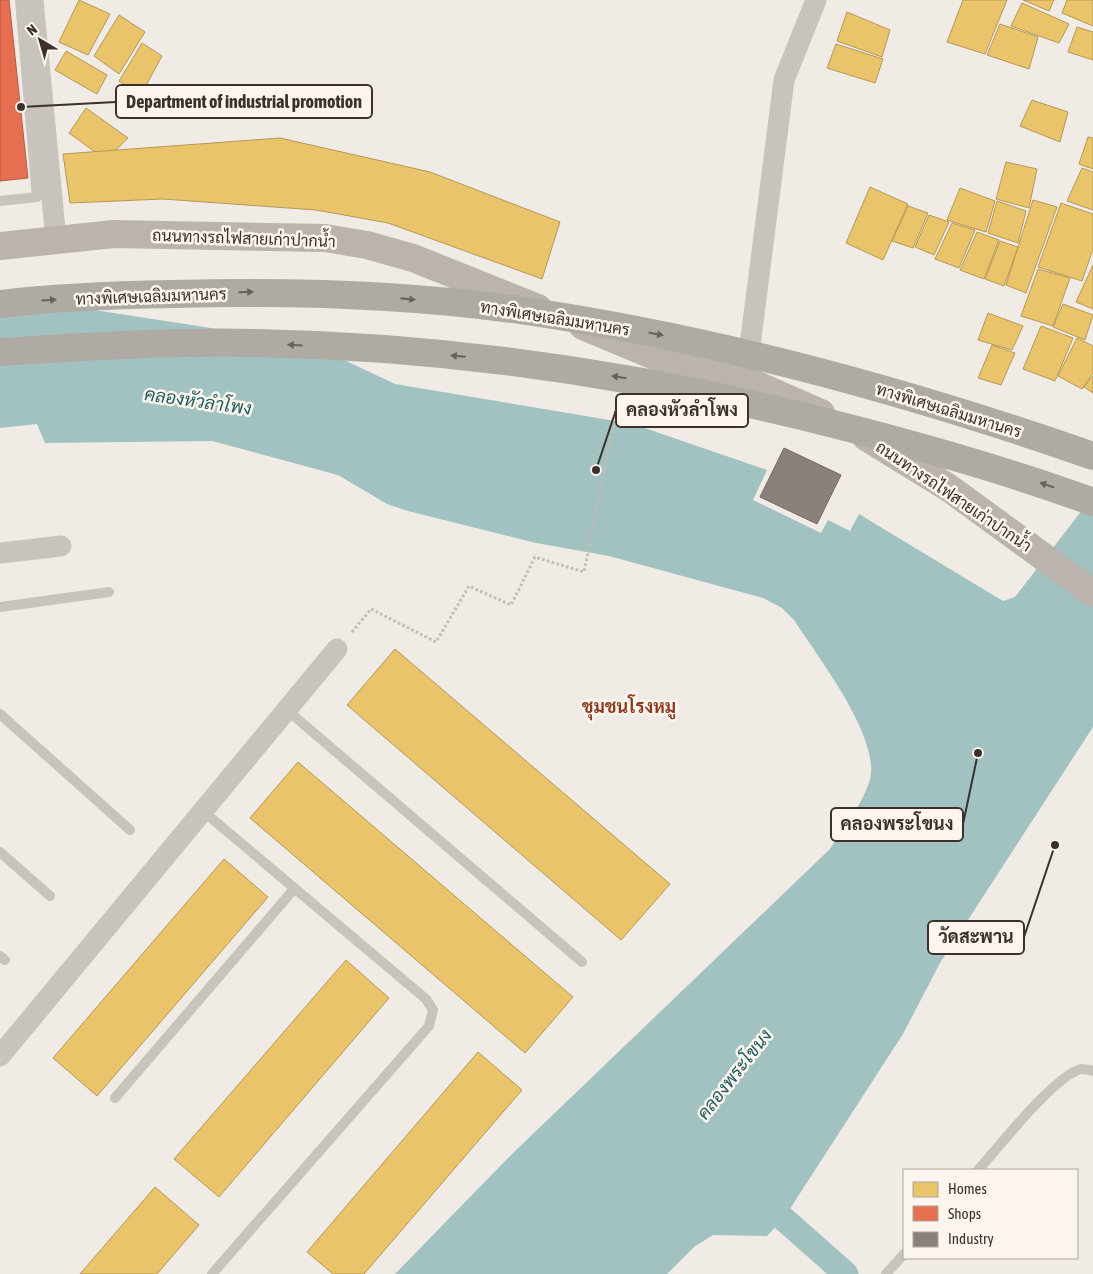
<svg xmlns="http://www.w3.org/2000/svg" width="1093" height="1274" font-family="'Asap Condensed',Sarabun,sans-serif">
  <rect width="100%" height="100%" fill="#f0ebe5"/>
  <!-- water -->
  <path fill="#a1c2c1" d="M17 298 308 343 395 384 633 424 767 470 753 500 821 533 828 520 850 531 859 514 1003 601 1015 597 1093 496V727L940 963 903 1034 784 1218 767 1236 713 1235 694 1247 667 1274H395L512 1154 830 849C843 829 861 806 869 783 884 741 817 656 794 620L782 608 763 598 609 556 536 543 408 511 387 504 338 475 212 441 45 443 37 424 0 428V299Z"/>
  <!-- homes -->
  <g fill="#e9c46a" stroke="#b59857">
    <path d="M79 0 110 14 88 55 59 42Z"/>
    <path d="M963 0H1007L985 54 947 42Z"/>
    <path d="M1023 0H1054L1049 11Z"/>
    <path d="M1067 0H1093V26L1062 13Z"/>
    <path d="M1022 3 1069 24 1059 43 1011 26Z"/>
    <path d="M847 12 890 30 882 57 837 41Z"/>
    <path d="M119 15 145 32 119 74 94 56Z"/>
    <path d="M1000 24 1038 37 1029 69 987 55Z"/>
    <path d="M1077 27 1093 32V60L1068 52Z"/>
    <path d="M142 43 162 56 141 95 119 81Z"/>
    <path d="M836 44 883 59 875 83 827 68Z"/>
    <path d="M66 51 107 75 97 94 55 70Z"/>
    <path d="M1032 100 1068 112 1060 142 1020 126Z"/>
    <path d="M86 108 128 138 115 151 95 152 69 133Z"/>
    <path d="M1088 137 1093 138V169L1079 164Z"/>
    <path d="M280 138 430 172 560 222 542 279 388 223 316 210 163 199 70 203 63 154Z"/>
    <path d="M1006 162 1037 169 1029 208 996 199Z"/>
    <path d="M1082 168 1093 172V210L1067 201Z"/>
    <path d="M870 187 908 204 883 260 846 243Z"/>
    <path d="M960 188 995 201 986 232 947 220Z"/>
    <path d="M1033 200 1057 207 1026 293 1006 285Z"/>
    <path d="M997 201 1026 211 1018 243 988 233Z"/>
    <path d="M1061 203 1093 214V249L1082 281 1038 267Z"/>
    <path d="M908 206 928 213 913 248 892 241Z"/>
    <path d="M929 215 949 222 934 255 915 247Z"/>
    <path d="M952 223 975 230 959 268 935 259Z"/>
    <path d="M977 232 999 240 984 279 960 270Z"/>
    <path d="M1000 241 1018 247 1004 286 985 279Z"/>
    <path d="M1093 265V309L1076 302Z"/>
    <path d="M1038 269 1070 278 1053 326 1021 316Z"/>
    <path d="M1063 304 1093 315 1085 340 1053 327Z"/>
    <path d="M988 313 1023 326 1012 350 978 340Z"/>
    <path d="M1041 326 1073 338 1055 381 1023 369Z"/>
    <path d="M1077 338 1093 346V373L1082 389 1058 376Z"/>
    <path d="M992 345 1015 353 1001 385 978 378Z"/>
    <path d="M1093 376V393L1084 387Z"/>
    <path d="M395 649 670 884 621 940 347 705Z"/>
    <path d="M298 762 573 997 525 1053 250 818Z"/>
    <path d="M224 859 268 897 97 1096 53 1058Z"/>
    <path d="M346 960 389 998 219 1197 174 1159Z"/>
    <path d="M478 1052 522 1090 364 1274H333L307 1252Z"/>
    <path d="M155 1187 199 1225 157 1274H80Z"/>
  </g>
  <!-- shops -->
  <path fill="#e76f51" stroke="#b35c46" d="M0 0H9L28 178 0 181Z"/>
  <!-- industry -->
  <path fill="#8a817c" stroke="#726964" d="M784 448 841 475 817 524 760 497Z"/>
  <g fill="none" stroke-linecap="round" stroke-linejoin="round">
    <!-- canal -->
    <path stroke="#a1c2c1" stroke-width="25" d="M759 1197 846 1274"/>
    <!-- path -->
    <path stroke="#c2bbb6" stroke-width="3" stroke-dasharray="2.5 2.5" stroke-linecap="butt" d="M352 632 371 609 436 642 469 586 511 605 535 557 584 572 618 402"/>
    <!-- service -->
    <g stroke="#c9c3be" stroke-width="10">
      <path d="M0 201 37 197 20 0"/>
      <path d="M0 607 109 592"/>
      <path d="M287 710 582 962"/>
      <path d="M0 714 130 830"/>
      <path d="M204 812 426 999 433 1010 429 1026 212 1274"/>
      <path d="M0 852 50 896"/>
      <path d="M0 956 5 960"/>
      <path d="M115 1098 294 889"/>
      <path d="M978 1170C999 1147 1054 1076 1081 1069 1085 1069 1089 1070 1093 1071"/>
      <path d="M886 1274 904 1254"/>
    </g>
    <!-- minor -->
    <g stroke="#c9c3be" stroke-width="21">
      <path d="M33 0 56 240"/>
      <path d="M747 369 784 80 816 0"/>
      <path d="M0 553 61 546"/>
      <path d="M0 1056 337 649"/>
    </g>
    <!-- secondary -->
    <g stroke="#bab3ae" stroke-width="28">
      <path d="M0 246 114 234 325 238 367 245 413 258 538 308"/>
      <path d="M583 326 657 357 745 380 821 413"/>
      <path d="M866 437 949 488 1093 593"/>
    </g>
    <!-- motorway-bridge -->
    <g stroke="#afaaa4" stroke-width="28">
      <path d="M0 304C57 297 116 295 173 294 288 291 405 294 519 310 714 338 907 391 1093 456"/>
      <path d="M0 352C85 347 171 341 257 343 461 347 656 377 853 429 934 450 1014 473 1093 502"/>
    </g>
  </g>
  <!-- one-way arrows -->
  <defs><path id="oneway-solid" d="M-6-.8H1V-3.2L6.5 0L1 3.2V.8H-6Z" transform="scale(1.25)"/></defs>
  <g fill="#69615b">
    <use href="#oneway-solid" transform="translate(246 292) rotate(-2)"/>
    <use href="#oneway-solid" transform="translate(408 299) rotate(6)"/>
    <use href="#oneway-solid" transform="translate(49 300) rotate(-4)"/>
    <use href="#oneway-solid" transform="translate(656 334) rotate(11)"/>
    <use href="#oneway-solid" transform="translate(295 345) rotate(-177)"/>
    <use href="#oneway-solid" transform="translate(458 356) rotate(-175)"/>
    <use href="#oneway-solid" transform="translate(619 377) rotate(-171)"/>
    <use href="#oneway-solid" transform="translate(1047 485) rotate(-161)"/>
  </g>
  <g text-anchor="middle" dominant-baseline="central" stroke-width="5" stroke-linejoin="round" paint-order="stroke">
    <!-- street labels -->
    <g font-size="16" fill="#3b302b" stroke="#fbf5ee">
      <text transform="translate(244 238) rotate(2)">ถนนทางรถไฟสายเก่าปากน้ำ</text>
      <text transform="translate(151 296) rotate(-2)">ทางพิเศษเฉลิมมหานคร</text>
      <text transform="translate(555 318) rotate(9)">ทางพิเศษเฉลิมมหานคร</text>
      <text transform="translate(949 410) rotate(17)">ทางพิเศษเฉลิมมหานคร</text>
      <text transform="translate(954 496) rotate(34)">ถนนทางรถไฟสายเก่าปากน้ำ</text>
    </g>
    <!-- water labels -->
    <g font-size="18" font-style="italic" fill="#1f5a5e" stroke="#fbf5ee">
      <text transform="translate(198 401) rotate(8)">คลองหัวลำโพง</text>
      <text transform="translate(734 1074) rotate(-52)">คลองพระโขนง</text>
    </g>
    <!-- neighbourhood labels -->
    <g font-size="18" font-weight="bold" fill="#8c3b22" stroke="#fbf5ee">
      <text x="629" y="706">ชุมชนโรงหมู</text>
    </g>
  </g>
  <!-- callouts -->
  <path fill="none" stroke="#3b302b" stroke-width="2" d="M21 107L116 102M596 470L616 410M978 753L963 824M1055 845L1024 937"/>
  <g fill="#3b302b" stroke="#fbf5ee" stroke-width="2">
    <circle cx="21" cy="107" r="5"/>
    <circle cx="596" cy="470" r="5"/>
    <circle cx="978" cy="753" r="5"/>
    <circle cx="1055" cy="845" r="5"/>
  </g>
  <g fill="#fbf5ee" stroke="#3b302b" stroke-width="2">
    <rect x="116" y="85" width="256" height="33" rx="5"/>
    <rect x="616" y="394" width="132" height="33" rx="5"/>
    <rect x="831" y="808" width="132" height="33" rx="5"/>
    <rect x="928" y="921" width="96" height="33" rx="5"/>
  </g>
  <g font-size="18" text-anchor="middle" font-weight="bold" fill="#3b302b">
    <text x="244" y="108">Department of industrial promotion</text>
    <text x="682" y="416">คลองหัวลำโพง</text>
    <text x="897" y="830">คลองพระโขนง</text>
    <text x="976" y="943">วัดสะพาน</text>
  </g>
  <!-- legend -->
  <rect x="903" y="1169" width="175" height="90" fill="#fbf5ee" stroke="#aea6a0"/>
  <rect x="913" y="1182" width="25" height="15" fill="#e9c46a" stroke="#aea6a0"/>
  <text x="948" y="1194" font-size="15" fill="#3b302b">Homes</text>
  <rect x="913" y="1206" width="25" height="15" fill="#e76f51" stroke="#aea6a0"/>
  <text x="948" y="1219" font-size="15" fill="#3b302b">Shops</text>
  <rect x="913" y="1232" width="25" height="15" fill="#8a817c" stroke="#aea6a0"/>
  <text x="948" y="1244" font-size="15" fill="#3b302b">Industry</text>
  <!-- north arrow -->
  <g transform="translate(40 40) rotate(322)" stroke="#fbf5ee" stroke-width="4" paint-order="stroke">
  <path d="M0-4L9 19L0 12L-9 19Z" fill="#3b302b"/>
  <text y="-8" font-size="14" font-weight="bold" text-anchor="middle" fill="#3b302b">N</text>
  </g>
</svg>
